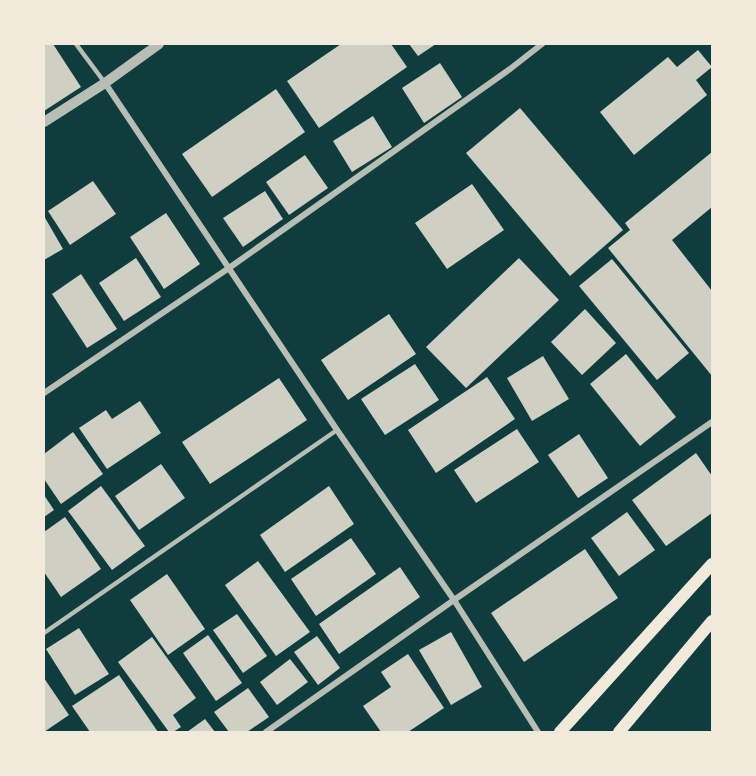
<svg xmlns="http://www.w3.org/2000/svg" width="756" height="776" font-family="'Nunito Sans',sans-serif">
  <rect width="100%" height="100%" fill="#0f3d3e"/>
  <!-- building -->
  <g fill="#cfcfc3">
    <path d="M47 44H53L81 87 44 111V46Z"/>
    <path d="M341 44H391L407 67 319 128 287 81Z"/>
    <path d="M409 44H436L418 56Z"/>
    <path d="M698 50 712 67 696 80 707 95 634 155 600 112 668 57 677 67Z"/>
    <path d="M440 63 462 97 424 123 402 88Z"/>
    <path d="M276 89 305 132 212 197 182 154Z"/>
    <path d="M520 108 623 230 570 276 466 153Z"/>
    <path d="M373 116 392 147 352 172 333 141Z"/>
    <path d="M712 152V207L672 240 712 291V376L608 248 630 230 625 223Z"/>
    <path d="M305 155 328 188 289 215 266 182Z"/>
    <path d="M93 181 116 214 70 245 48 211Z"/>
    <path d="M472 184 504 230 447 269 415 223Z"/>
    <path d="M265 191 283 219 243 247 223 218Z"/>
    <path d="M166 213 200 264 164 289 130 237Z"/>
    <path d="M44 216 63 249 44 260Z"/>
    <path d="M136 258 161 297 124 321 99 283Z"/>
    <path d="M519 258 559 300 466 388 426 347Z"/>
    <path d="M612 259 689 353 657 380 579 286Z"/>
    <path d="M81 274 117 329 87 348 52 294Z"/>
    <path d="M585 309 616 343 582 375 551 342Z"/>
    <path d="M389 314 416 354 348 400 321 360Z"/>
    <path d="M626 354 676 417 640 446 590 384Z"/>
    <path d="M543 356 569 399 532 421 507 378Z"/>
    <path d="M415 364 439 400 385 435 361 399Z"/>
    <path d="M487 377 515 419 436 473 408 430Z"/>
    <path d="M279 378 307 420 210 484 182 442Z"/>
    <path d="M140 401 161 433 107 469 79 428 106 410 112 419Z"/>
    <path d="M517 429 539 462 476 503 454 470Z"/>
    <path d="M73 432 103 474 61 504 44 479V454Z"/>
    <path d="M579 434 608 478 578 498 548 455Z"/>
    <path d="M696 453 712 476V513L666 546 632 500Z"/>
    <path d="M161 464 185 498 139 530 115 496Z"/>
    <path d="M101 486 145 546 112 570 68 511Z"/>
    <path d="M329 486 354 524 285 572 260 535Z"/>
    <path d="M44 495 54 510 44 517Z"/>
    <path d="M627 512 655 550 619 576 591 538Z"/>
    <path d="M65 517 101 569 61 597 44 572V532Z"/>
    <path d="M351 538 376 574 316 616 291 579Z"/>
    <path d="M585 549 618 598 524 662 491 613Z"/>
    <path d="M258 561 310 632 276 656 225 585Z"/>
    <path d="M400 567 420 597 339 654 319 624Z"/>
    <path d="M167 574 205 629 168 655 130 600Z"/>
    <path d="M237 614 267 656 243 673 213 630Z"/>
    <path d="M79 628 109 674 75 695 46 649Z"/>
    <path d="M451 632 482 687 451 705 419 650Z"/>
    <path d="M208 635 242 683 216 701 183 653Z"/>
    <path d="M317 636 340 668 318 685 294 652Z"/>
    <path d="M152 637 196 698 173 715 181 727 173 732H169L118 662Z"/>
    <path d="M408 654 444 708 408 732H381L363 706 391 687 381 672Z"/>
    <path d="M290 659 308 682 277 705 260 682Z"/>
    <path d="M119 675 158 732H90L72 706Z"/>
    <path d="M44 678 69 715 44 732Z"/>
    <path d="M248 688 269 717 247 732H229L214 712Z"/>
    <path d="M205 719 215 732H187Z"/>
  </g>
  <g fill="none" stroke-linecap="round" stroke-linejoin="round">
    <!-- service -->
    <g stroke="#b8beb3" stroke-width="4.5">
      <path d="M76 44 105 83"/>
      <path d="M44 633 337 430"/>
    </g>
    <!-- minor -->
    <g stroke="#b8beb3" stroke-width="6">
      <path d="M105 83 337 430 454 600 538 732"/>
      <path d="M44 393 229 268 510 69 542 44"/>
      <path d="M266 732 454 600 712 422"/>
    </g>
    <!-- tertiary -->
    <path stroke="#b8beb3" stroke-width="10" d="M44 122 105 83 159 44"/>
    <!-- secondary -->
    <g stroke="#f1e9da" stroke-width="12">
      <path d="M560 732 712 564"/>
      <path d="M619 732 712 621"/>
    </g>
  </g>
  <!-- border -->
  <rect width="756" height="776" fill="none" stroke="#f1e9da" stroke-width="90"/>
</svg>
